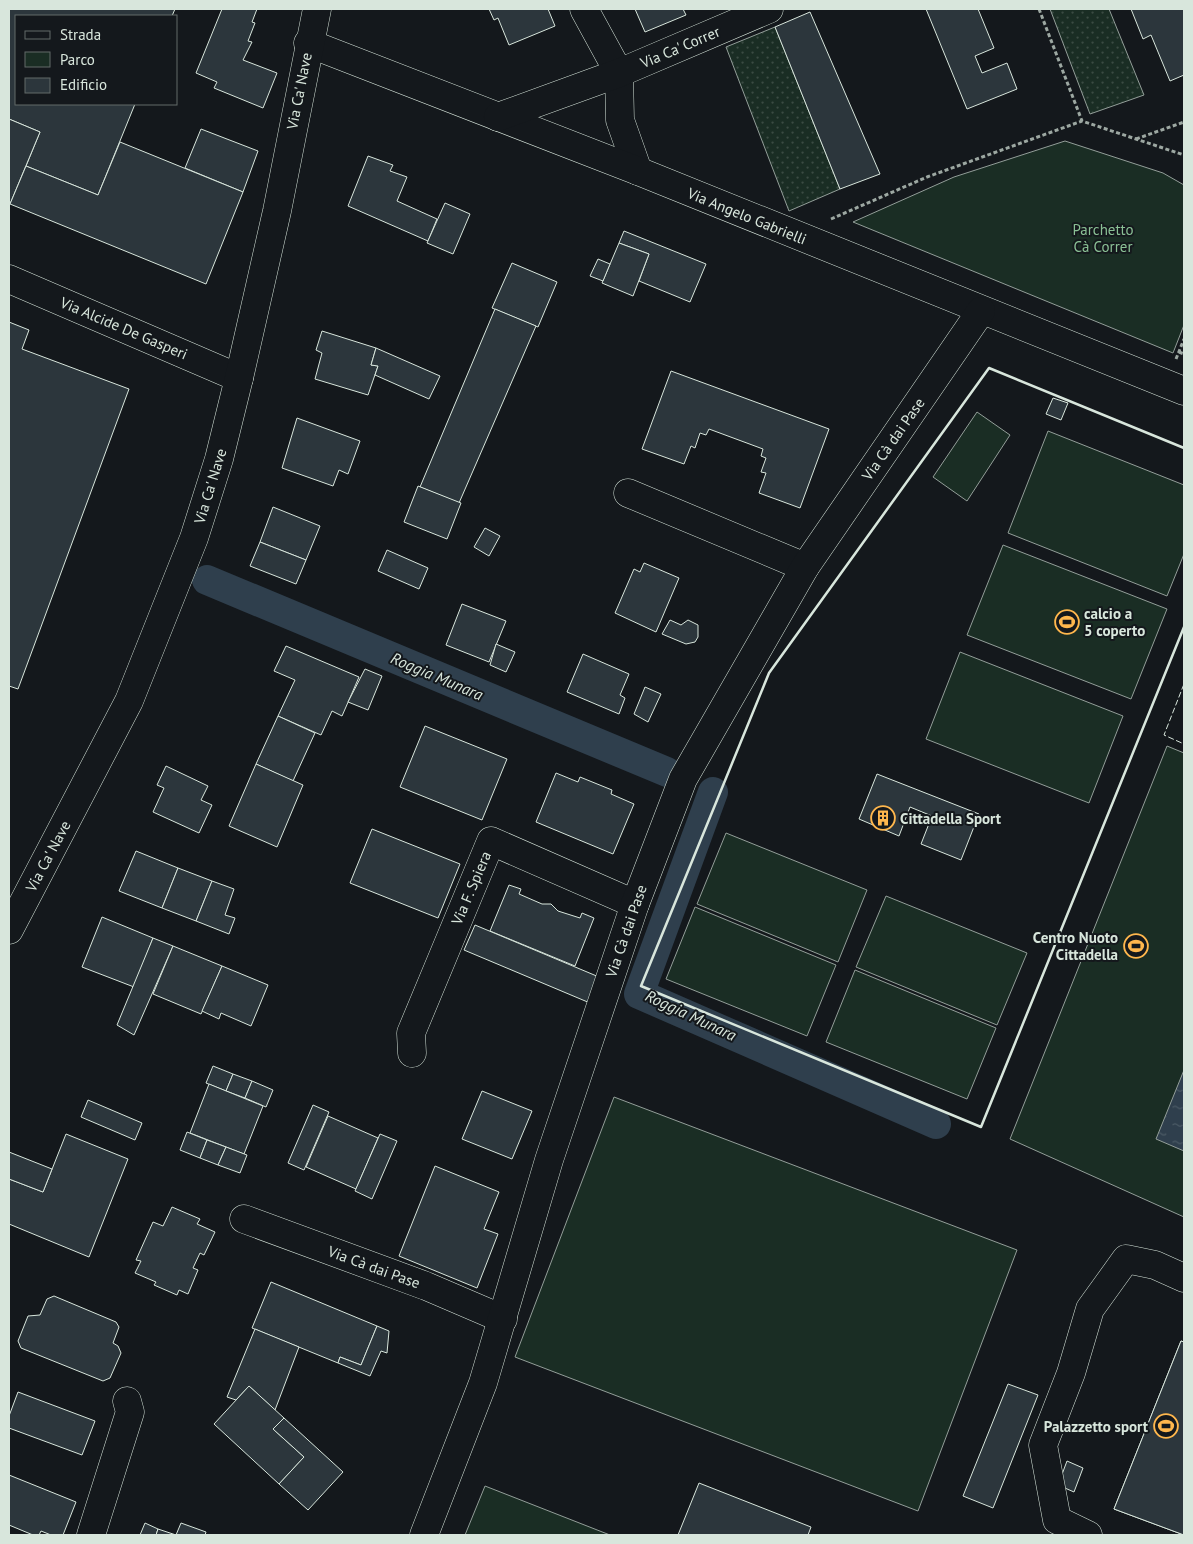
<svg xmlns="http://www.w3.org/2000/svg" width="1193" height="1544" font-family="'PT Sans',sans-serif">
  <defs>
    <pattern id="garden-dots" width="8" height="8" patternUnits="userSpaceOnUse" patternTransform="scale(1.25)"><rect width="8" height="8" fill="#1a2d24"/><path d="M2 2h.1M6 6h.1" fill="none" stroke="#3b4b43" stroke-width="1.8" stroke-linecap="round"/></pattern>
    <pattern id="water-ripples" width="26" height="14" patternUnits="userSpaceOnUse" patternTransform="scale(1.25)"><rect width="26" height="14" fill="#2f3f4d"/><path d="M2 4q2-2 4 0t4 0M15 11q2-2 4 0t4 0" fill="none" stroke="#4c5b66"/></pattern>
  </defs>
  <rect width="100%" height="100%" fill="#14181c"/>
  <!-- green -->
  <g fill="#1a2d24" stroke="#939e99">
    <path d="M1065 141 1163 173 1184 185V325L1173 353 853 222 954 177Z"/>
    <path d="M977 412 1010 435 967 501 933 477Z"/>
    <path d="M1048 431 1184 485V554L1167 596 1008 533Z"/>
    <path d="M1003 545 1167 609 1131 699 967 635Z"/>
    <path d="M960 652 1123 716 1089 803 926 739Z"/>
    <path d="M1167 746 1184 753V1217L1010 1139Z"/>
    <path d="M726 833 867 890 838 962 697 904Z"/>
    <path d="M886 896 1027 953 997 1025 856 967Z"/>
    <path d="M695 907 836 965 807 1036 666 979Z"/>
    <path d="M855 970 996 1028 967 1099 826 1042Z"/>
    <path d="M614 1097 1017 1250 918 1511 515 1357Z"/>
    <path d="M485 1486 610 1535H465Z"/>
  </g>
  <!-- garden -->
  <g fill="url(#garden-dots)" stroke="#939e99">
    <path d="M1050 9H1109L1144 95 1090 114Z"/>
    <path d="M775 27 840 189 789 211 726 47Z"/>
  </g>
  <!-- water -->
  <path fill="url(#water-ripples)" stroke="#939e99" d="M1184 1070V1151L1156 1139Z"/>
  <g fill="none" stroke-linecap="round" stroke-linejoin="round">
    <!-- canal -->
    <g stroke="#2f3f4d" stroke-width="30">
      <path d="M207 580 667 772"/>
      <path d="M713 792 639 994 936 1124"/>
    </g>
  </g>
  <!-- building -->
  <g fill="#2c363c" stroke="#d8e6dc">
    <path d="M9 9H175L172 16H16V104H135L98 195 26 166 40 132 9 119Z"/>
    <path d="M222 9H257L252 22 255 23 248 41 252 42 243 60 277 73 263 108 214 88 217 82 196 73Z"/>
    <path d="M489 9H548L555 26 509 45 498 18 494 20Z"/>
    <path d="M635 9H683L686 15 645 32Z"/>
    <path d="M926 9H978L994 48 975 56 982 73 1007 63 1017 89 967 109Z"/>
    <path d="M1131 9H1184V75L1170 81 1151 35 1143 39Z"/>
    <path d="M810 12 880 174 840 189 775 27Z"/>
    <path d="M9 119 40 132 10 204 9 203Z"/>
    <path d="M201 129 258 151 243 192 185 168Z"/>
    <path d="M120 142 243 192 206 284 10 204 26 166 98 195Z"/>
    <path d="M368 156 393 165 390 171 407 177 397 201 437 219 428 241 348 206Z"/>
    <path d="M445 203 470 214 453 254 427 243Z"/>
    <path d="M624 231 706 264 690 302 639 281 649 254 619 243Z"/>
    <path d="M619 243 649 254 633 296 602 283Z"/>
    <path d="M598 259 610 264 603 281 590 276Z"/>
    <path d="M512 263 557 282 538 327 492 308Z"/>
    <path d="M495 309 536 326 459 503 420 487Z"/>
    <path d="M9 322 29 330 22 349 129 389 18 689 9 686Z"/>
    <path d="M322 331 376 348 371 365 378 366 368 395 315 379 322 353 316 350Z"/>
    <path d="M376 348 440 376 429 399 375 375 378 366 371 365Z"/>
    <path d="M671 371 829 429 800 508 759 493 766 473 761 472 766 458 761 456 763 449 709 429 706 435 700 433 695 448 691 446 684 464 642 449Z"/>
    <path d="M1053 398 1068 403 1061 420 1046 414Z"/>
    <path d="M297 418 360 441 348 474 339 470 333 486 282 468Z"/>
    <path d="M418 486 461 503 447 539 404 522Z"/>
    <path d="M273 507 320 526 306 560 260 542Z"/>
    <path d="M485 528 500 536 489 556 474 547Z"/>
    <path d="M260 542 306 560 296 584 250 566Z"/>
    <path d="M387 550 428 568 419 589 378 571Z"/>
    <path d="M644 563 679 578 656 632 615 613 634 569 640 572Z"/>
    <path d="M462 604 506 621 489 662 446 645Z"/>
    <path d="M670 620 681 625 688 620 698 625V637L695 642 686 644 662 634Z"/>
    <path d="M496 644 515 652 506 672 490 665Z"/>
    <path d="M286 646 359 677 342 716 332 711 321 735 278 716 295 680 274 671Z"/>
    <path d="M583 654 629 674 620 695 625 698 619 714 567 692Z"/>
    <path d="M365 669 382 676 368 710 348 702Z"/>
    <path d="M645 687 661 694 648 722 634 714Z"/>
    <path d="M278 716 315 733 293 781 256 764Z"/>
    <path d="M425 726 507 759 482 820 400 787Z"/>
    <path d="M256 764 303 785 277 847 229 826Z"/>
    <path d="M166 766 208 786 201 800 212 805 199 833 153 812 164 788 157 785Z"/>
    <path d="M556 773 578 782 580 777 612 790 611 794 634 804 613 854 536 822Z"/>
    <path d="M877 774 979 814 961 860 921 844 932 816 910 807 899 836 859 819Z"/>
    <path d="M372 829 460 864 438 918 350 883Z"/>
    <path d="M136 851 178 868 162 908 119 891Z"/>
    <path d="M178 868 212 881 196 921 162 908Z"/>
    <path d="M212 881 234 889 225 915 235 918 229 934 196 921Z"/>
    <path d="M509 885 521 889 519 894 542 904H551L558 911 580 918 582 913 594 918 575 966 490 931Z"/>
    <path d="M102 917 153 938 134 987 82 967Z"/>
    <path d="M475 925 599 977 590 1003 464 950Z"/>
    <path d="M153 938 173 946 134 1035 117 1025Z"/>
    <path d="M173 946 222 966 201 1014 153 994Z"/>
    <path d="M222 966 268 985 251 1026 221 1013 219 1019 202 1011Z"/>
    <path d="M213 1066 233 1074 226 1091 206 1083Z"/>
    <path d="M233 1074 252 1081 245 1098 226 1091Z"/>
    <path d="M252 1081 273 1090 266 1107 245 1098Z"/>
    <path d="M209 1084 263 1106 244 1154 190 1133Z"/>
    <path d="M482 1091 532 1111 512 1159 462 1139Z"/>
    <path d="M88 1100 142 1123 135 1140 81 1117Z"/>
    <path d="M313 1105 329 1112 304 1170 288 1163Z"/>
    <path d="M328 1116 378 1138 356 1189 306 1167Z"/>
    <path d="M187 1132 207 1140 200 1158 180 1150Z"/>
    <path d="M66 1134 128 1159 89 1257 9 1224V1179L43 1192Z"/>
    <path d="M380 1134 397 1141 372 1199 355 1191Z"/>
    <path d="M207 1140 226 1147 218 1165 200 1158Z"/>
    <path d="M226 1147 247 1155 240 1173 218 1165Z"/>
    <path d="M9 1152 52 1169 43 1192 9 1179Z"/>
    <path d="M435 1166 499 1192 484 1229 498 1234 477 1288 399 1256Z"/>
    <path d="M172 1207 200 1219 197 1224 215 1232 204 1255 200 1253 193 1268 198 1270 188 1294 179 1290 177 1295 154 1285 156 1282 135 1273 141 1261 136 1260 153 1222 163 1226Z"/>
    <path d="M271 1282 377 1326 361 1365 340 1357 338 1363 252 1328Z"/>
    <path d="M54 1296 116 1322 119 1327 113 1343 118 1346 121 1353 110 1378 103 1381 21 1348 18 1341 28 1316 40 1315 47 1299Z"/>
    <path d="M377 1326 389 1331 387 1353 381 1351 370 1376 338 1363 340 1357 361 1365Z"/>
    <path d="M255 1329 299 1347 275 1410 249 1386 236 1400 227 1397Z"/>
    <path d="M1181 1341 1184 1342V1535L1114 1509Z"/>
    <path d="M1181 1341 1184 1342V1535L1114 1509Z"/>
    <path d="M1008 1384 1038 1395 993 1508 963 1496Z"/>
    <path d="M249 1386 284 1418 273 1429 304 1457 279 1484 214 1424Z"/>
    <path d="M18 1392 95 1421 82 1455 9 1428V1416Z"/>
    <path d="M284 1418 343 1472 308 1510 279 1484 304 1457 273 1429Z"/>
    <path d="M1067 1461 1083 1468 1074 1492 1058 1485Z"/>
    <path d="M9 1475 76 1502 63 1535H51L41 1531 39 1535H33L9 1525Z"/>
    <path d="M699 1483 811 1527 808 1535H678Z"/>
    <path d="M145 1523 158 1529 156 1535H140Z"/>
    <path d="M181 1523 206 1532 205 1535H176Z"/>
    <path d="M158 1529 176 1535H156Z"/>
  </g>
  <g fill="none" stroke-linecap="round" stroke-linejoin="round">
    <!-- minor casing -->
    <g stroke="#d8e6dc" stroke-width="29">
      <g id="minor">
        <path d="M584 9 619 73 620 120 638 171"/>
        <path d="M308 43 638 171 1184 391"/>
        <path d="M498 117 619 73 769 9"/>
        <path d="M9 279 239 378"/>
        <path d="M628 493 805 567"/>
        <path d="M9 930 129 701 194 538 219 459 239 378 277 211 317 9"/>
        <path d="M412 1053 411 1033 491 841 635 904"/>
        <path d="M244 1219 426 1286 503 1319"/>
        <path d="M91 1535 130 1412 127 1401"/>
        <path d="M424 1535 483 1383 549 1160 635 904 683 779 805 567 981 311"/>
        <path d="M1088 1535 1057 1520 1043 1445 1071 1373 1090 1309 1126 1259 1155 1265 1184 1278"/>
      </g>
    </g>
    <!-- path -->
    <g stroke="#9da8a2" stroke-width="3" stroke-dasharray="4 2.5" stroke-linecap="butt">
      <path d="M1039 9 1082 121"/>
      <path d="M1136 139 1184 122"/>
      <path d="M831 219 927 177 1082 121 1184 155"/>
      <path d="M1179 352 1184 354"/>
      <path d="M1176 359 1184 339"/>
    </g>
    <!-- minor -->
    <use href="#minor" stroke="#14181c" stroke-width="28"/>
    <!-- fence -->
    <path stroke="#d8e6dc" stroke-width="1" stroke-dasharray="6 2.5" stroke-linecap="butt" d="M1184 684 1164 735 1184 744"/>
    <!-- wall -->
    <path stroke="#d8e6dc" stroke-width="2.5" d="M1184 448 989 368 769 673 641 986 981 1127 1184 627"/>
  </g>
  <!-- icons -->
  <defs>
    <g id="stadium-ring" transform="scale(1.25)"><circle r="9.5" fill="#14181c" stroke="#ffb74d" stroke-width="1.5"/><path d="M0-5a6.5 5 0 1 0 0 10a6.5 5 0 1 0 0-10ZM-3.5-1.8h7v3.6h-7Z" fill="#ffb74d"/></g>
    <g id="building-ring" transform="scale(1.25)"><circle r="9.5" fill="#14181c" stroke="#ffb74d" stroke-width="1.5"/><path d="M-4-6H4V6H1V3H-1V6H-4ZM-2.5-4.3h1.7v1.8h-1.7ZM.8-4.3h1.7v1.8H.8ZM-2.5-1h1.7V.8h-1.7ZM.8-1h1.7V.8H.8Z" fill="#ffb74d"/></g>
  </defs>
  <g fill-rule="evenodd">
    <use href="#stadium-ring" x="1067" y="622"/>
    <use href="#building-ring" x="883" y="818"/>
    <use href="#stadium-ring" x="1136" y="946"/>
    <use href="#stadium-ring" x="1166" y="1426"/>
  </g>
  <g text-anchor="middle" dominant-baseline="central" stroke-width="4" stroke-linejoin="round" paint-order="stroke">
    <!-- street labels -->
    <g font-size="15" fill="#d8e6dc" stroke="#14181c">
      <text transform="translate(680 47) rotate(-23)">Via Ca' Correr</text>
      <text transform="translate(299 91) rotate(-79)">Via Ca' Nave</text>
      <text transform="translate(747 216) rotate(22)">Via Angelo Gabrielli</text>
      <text transform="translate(124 328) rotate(23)">Via Alcide De Gasperi</text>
      <text transform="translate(893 439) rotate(-55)">Via Cà dai Pase</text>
      <text transform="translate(210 486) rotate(-73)">Via Ca' Nave</text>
      <text transform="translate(48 856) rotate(-62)">Via Ca' Nave</text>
      <text transform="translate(471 888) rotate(-67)">Via F. Spiera</text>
      <text transform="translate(626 931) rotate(-71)">Via Cà dai Pase</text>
      <text transform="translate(374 1267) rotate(20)">Via Cà dai Pase</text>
    </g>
    <!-- park labels -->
    <g font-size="15" fill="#8ac095" stroke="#14181c">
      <text x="1103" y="229">Parchetto<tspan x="1103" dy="17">Cà Correr</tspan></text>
    </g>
    <!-- poi labels -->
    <g font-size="15" font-weight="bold" fill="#d8e6dc" stroke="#14181c" text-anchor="start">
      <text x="1084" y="613">calcio a<tspan x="1084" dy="17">5 coperto</tspan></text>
      <text x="900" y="818">Cittadella Sport</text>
      <text x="1118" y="937" text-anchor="end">Centro Nuoto<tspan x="1118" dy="17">Cittadella</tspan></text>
      <text x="1148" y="1426" text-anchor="end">Palazzetto sport</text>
    </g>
    <!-- water labels -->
    <g font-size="16" font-style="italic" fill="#d8e6dc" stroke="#14181c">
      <text transform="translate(437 676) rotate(23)">Roggia Munara</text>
      <text transform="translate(691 1015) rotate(25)">Roggia Munara</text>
    </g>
  </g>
  <!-- border -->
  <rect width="1193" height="1544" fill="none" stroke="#d8e6dc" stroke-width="20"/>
  <!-- legend -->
  <rect x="15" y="15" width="162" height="90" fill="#14181c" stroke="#626a69"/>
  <rect x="25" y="31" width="25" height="8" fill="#14181c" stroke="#626a69"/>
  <text x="60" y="40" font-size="15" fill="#d8e6dc">Strada</text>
  <rect x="25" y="52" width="25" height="15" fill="#1a2d24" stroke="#626a69"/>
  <text x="60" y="65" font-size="15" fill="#d8e6dc">Parco</text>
  <rect x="25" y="78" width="25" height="15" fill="#2c363c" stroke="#626a69"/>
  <text x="60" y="90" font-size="15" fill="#d8e6dc">Edificio</text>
</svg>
